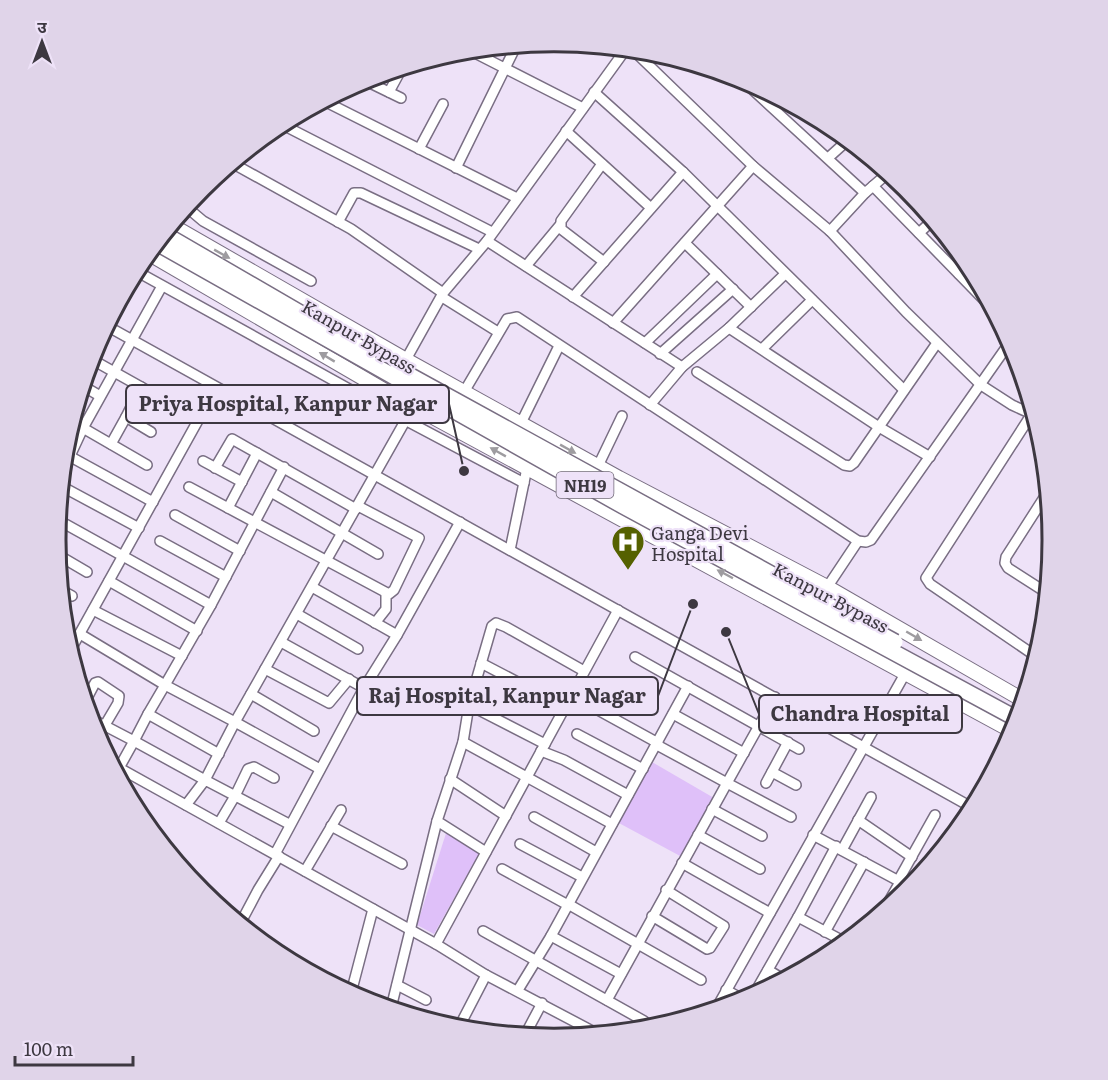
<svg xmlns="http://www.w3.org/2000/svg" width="1108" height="1080" font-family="Literata,'Noto Sans Devanagari',serif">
  <rect width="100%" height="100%" fill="#eee2f8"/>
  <!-- green -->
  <g fill="#dfc0f9">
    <path d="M652 762 714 798 682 857 617 822Z"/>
    <path d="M447 830 480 852 434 934 417 925Z"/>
  </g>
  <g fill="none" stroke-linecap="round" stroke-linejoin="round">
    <!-- minor casing -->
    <g stroke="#796e83" stroke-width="12">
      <g id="minor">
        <path d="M469 50 583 108"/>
        <path d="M633 50 753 166 830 231 906 312 981 385 1012 405 1034 415"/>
        <path d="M741 79 865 193"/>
        <path d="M364 80 401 98"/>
        <path d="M389 92 402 68"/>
        <path d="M594 92 683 172 904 390"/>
        <path d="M324 101 517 198"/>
        <path d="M281 124 492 232"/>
        <path d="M566 131 651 208"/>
        <path d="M419 149 443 104"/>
        <path d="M828 158 848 140"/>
        <path d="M232 163 351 229 443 293"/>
        <path d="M602 164 561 221V229L604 262"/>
        <path d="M456 168 516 46"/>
        <path d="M873 186 992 308"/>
        <path d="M190 202V210L203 221 311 281"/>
        <path d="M338 222 354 193H361L479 249"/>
        <path d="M830 231 865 193 888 173"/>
        <path d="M919 233 933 220"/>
        <path d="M487 241 682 367"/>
        <path d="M685 243 751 307"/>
        <path d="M526 266 560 225"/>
        <path d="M136 271 405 420 524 483"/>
        <path d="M959 274 968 264"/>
        <path d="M442 297 498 332"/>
        <path d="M573 297 683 172"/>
        <path d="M613 323 753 166"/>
        <path d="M107 326 973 808"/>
        <path d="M729 328 879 427 930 457"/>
        <path d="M645 343 717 274"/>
        <path d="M762 349 812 300"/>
        <path d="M660 354 733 289"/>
        <path d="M91 359 141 387 126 417 151 432"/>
        <path d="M404 363 443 293 487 241 626 49"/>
        <path d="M697 372 844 465 850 466 854 463 937 343"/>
        <path d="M83 386 100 396"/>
        <path d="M141 387 177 408"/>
        <path d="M464 392 507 319 517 317 858 541 866 542 871 540 1010 342"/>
        <path d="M650 405 682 367 729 328 785 274"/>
        <path d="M1033 412 926 578 930 584 1037 657"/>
        <path d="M72 422 83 428 162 286"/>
        <path d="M521 423 559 346"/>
        <path d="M111 444 126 417"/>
        <path d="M71 457 153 502"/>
        <path d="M203 461 242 482"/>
        <path d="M598 466 622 416"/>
        <path d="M284 467 211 605 165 685 235 722 413 407"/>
        <path d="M215 468 232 439 356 509"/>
        <path d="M63 471 83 428 147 465"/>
        <path d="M61 486 139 528"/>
        <path d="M189 487 389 594 394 590 419 538 358 506"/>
        <path d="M271 492 378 554"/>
        <path d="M228 508 257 453"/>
        <path d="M175 515 240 551"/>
        <path d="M58 520 211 605"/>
        <path d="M160 541 226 577"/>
        <path d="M510 550 527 468"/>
        <path d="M58 555 87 572"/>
        <path d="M109 581 197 631"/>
        <path d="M312 587 397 635"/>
        <path d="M61 590 72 596"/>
        <path d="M1047 593 1008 568 1005 563 1006 557 1047 493"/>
        <path d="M816 604 858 541"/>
        <path d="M93 610 182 656"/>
        <path d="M297 614 358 649"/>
        <path d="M375 623 386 609V594"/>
        <path d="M80 634 165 685 148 714"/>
        <path d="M281 642 364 688"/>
        <path d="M70 651 216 388"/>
        <path d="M635 657 799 749"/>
        <path d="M481 663 565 707"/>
        <path d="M265 669 329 703 349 679"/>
        <path d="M251 694 314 731"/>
        <path d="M85 702 95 683 98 682 119 696 118 703 105 725"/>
        <path d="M469 705 545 744"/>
        <path d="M598 710 658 743"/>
        <path d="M673 714 744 753"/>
        <path d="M90 718 134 741 148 714 219 754"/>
        <path d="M577 734 643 769"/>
        <path d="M463 742 612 824"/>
        <path d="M657 745 727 783 775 697"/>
        <path d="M541 751 564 760 628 795"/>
        <path d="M112 764 436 944 486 975 598 1034"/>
        <path d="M119 768 134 741 205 780 235 722 320 769"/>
        <path d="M772 772 796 785"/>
        <path d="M450 779 506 816"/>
        <path d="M766 783 788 742"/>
        <path d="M186 805 205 780 289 824"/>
        <path d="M712 809 762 836"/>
        <path d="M534 817 596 852"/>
        <path d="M858 820 912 857"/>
        <path d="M219 823 235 796 248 769 254 767 274 778"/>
        <path d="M331 826 402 864"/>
        <path d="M698 835 760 869"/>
        <path d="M813 835 910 887"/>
        <path d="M520 844 582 877"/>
        <path d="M842 850 871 797"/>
        <path d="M486 852 437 821 463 742 469 705 492 626 496 623 506 627 584 671"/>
        <path d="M275 854 364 688 397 635 460 522"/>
        <path d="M682 863 770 913"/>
        <path d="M502 869 568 905"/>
        <path d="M305 871 341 810"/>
        <path d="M898 881 935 815"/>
        <path d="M568 904 701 980"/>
        <path d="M884 910 900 882"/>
        <path d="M652 916 707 949 710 948 724 926 666 890"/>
        <path d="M798 917 845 942"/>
        <path d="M240 924 258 890 279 856"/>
        <path d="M483 931 644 1021"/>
        <path d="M825 932 864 862"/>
        <path d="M551 936 621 974"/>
        <path d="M436 944 618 610"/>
        <path d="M768 970 783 979"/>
        <path d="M397 985 426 1000"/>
        <path d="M518 990 551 936 688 686"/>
        <path d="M726 990 744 1000"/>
        <path d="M351 993 373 909"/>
        <path d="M753 996 798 917 836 846"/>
        <path d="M607 1000 727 783 791 817"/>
        <path d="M391 1008 437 821"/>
        <path d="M716 1009 906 672"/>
        <path d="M458 1029 486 975"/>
        <path d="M525 1035 542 1003"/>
      </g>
    </g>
    <!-- secondary casing -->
    <g stroke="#796e83" stroke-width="16">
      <g id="secondary">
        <path d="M171 225 406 360 619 478 827 587 1023 700"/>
        <path d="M148 253 387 392 1014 732"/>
      </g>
    </g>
    <!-- minor -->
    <use href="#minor" stroke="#fff" stroke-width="9"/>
    <!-- secondary -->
    <use href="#secondary" stroke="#fff" stroke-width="14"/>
    <!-- trunk-bridge casing -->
    <g stroke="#796e83" stroke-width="18" stroke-linecap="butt">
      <g id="trunk-bridge">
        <path d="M164 234 369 353"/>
        <path d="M157 243 623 506 1017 719"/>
        <path d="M398 369C563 460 729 550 895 642"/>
      </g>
    </g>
    <!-- trunk-bridge -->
    <use href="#trunk-bridge" stroke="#fff" stroke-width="15"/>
  </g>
  <!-- one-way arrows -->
  <defs><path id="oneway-solid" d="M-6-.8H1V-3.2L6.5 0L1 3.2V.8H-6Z" transform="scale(1.5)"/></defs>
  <g fill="#9e9ca0">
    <use href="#oneway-solid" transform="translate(222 254) rotate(29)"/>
    <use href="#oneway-solid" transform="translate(327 357) rotate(-149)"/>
    <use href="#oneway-solid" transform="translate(568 449) rotate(29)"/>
    <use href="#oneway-solid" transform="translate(498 452) rotate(-151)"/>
    <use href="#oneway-solid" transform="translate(725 574) rotate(-152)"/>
    <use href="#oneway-solid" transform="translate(914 636) rotate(30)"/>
  </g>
  <!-- icons -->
  <defs>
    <g id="hospital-pin" transform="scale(1.725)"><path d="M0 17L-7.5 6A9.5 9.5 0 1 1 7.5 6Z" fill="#556100" stroke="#eee2f8"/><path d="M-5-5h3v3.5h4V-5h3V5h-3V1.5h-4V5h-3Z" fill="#fff"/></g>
  </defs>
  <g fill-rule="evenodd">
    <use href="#hospital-pin" x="628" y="542"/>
  </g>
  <g text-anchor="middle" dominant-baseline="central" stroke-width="4.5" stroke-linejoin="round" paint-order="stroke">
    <!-- shield labels -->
    <rect fill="#eee2f8" stroke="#726b78" stroke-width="1.5" x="556.5" y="472" width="57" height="26" rx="4.5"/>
    <g font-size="16" font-weight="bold" fill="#3d3841">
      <text x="585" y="485">NH19</text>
    </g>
    <!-- street labels -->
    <g font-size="18" fill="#3d3841" stroke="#eee2f8">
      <text transform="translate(359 336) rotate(30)">Kanpur Bypass</text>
      <text transform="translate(831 597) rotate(28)">Kanpur Bypass</text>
    </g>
    <!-- poi labels -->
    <g font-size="18" fill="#3d3841" stroke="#eee2f8" text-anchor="start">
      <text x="651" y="532">Ganga Devi<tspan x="651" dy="21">Hospital</tspan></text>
    </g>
  </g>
  <!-- crop -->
  <path d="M0 0H1108V1080H0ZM66 540a488 488 0 1 1 976 0a488 488 0 1 1-976 0Z" fill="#e0d4e9" fill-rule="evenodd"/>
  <path fill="none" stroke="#3d3841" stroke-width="3" d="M66 540a488 488 0 1 1 976 0a488 488 0 1 1-976 0Z"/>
  <!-- callouts -->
  <path fill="none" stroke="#3d3841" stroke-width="2" d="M464 471L449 404M693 604L658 696M726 632L759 714"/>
  <g fill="#3d3841" stroke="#eee2f8" stroke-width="2">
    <circle cx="464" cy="471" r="6"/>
    <circle cx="693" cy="604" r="6"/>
    <circle cx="726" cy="632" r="6"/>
  </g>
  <g fill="#eee2f8" stroke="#3d3841" stroke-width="2">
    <rect x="126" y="385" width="323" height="38" rx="6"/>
    <rect x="357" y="677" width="301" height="38" rx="6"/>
    <rect x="759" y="695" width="203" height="38" rx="6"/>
  </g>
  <g font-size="20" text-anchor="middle" font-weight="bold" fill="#3d3841">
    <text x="288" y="411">Priya Hospital, Kanpur Nagar</text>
    <text x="507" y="703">Raj Hospital, Kanpur Nagar</text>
    <text x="860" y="721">Chandra Hospital</text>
  </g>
  <!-- north arrow -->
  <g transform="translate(42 42)" stroke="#eee2f8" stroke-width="4.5" paint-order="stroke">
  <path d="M0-4.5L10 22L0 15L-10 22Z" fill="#3d3841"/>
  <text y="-9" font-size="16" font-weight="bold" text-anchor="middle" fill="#3d3841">उ</text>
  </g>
  <!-- scale -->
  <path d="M15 1056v9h118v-9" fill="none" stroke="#3d3841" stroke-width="3"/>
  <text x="24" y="1056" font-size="18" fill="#3d3841" stroke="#eee2f8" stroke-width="4.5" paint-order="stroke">100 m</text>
</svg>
